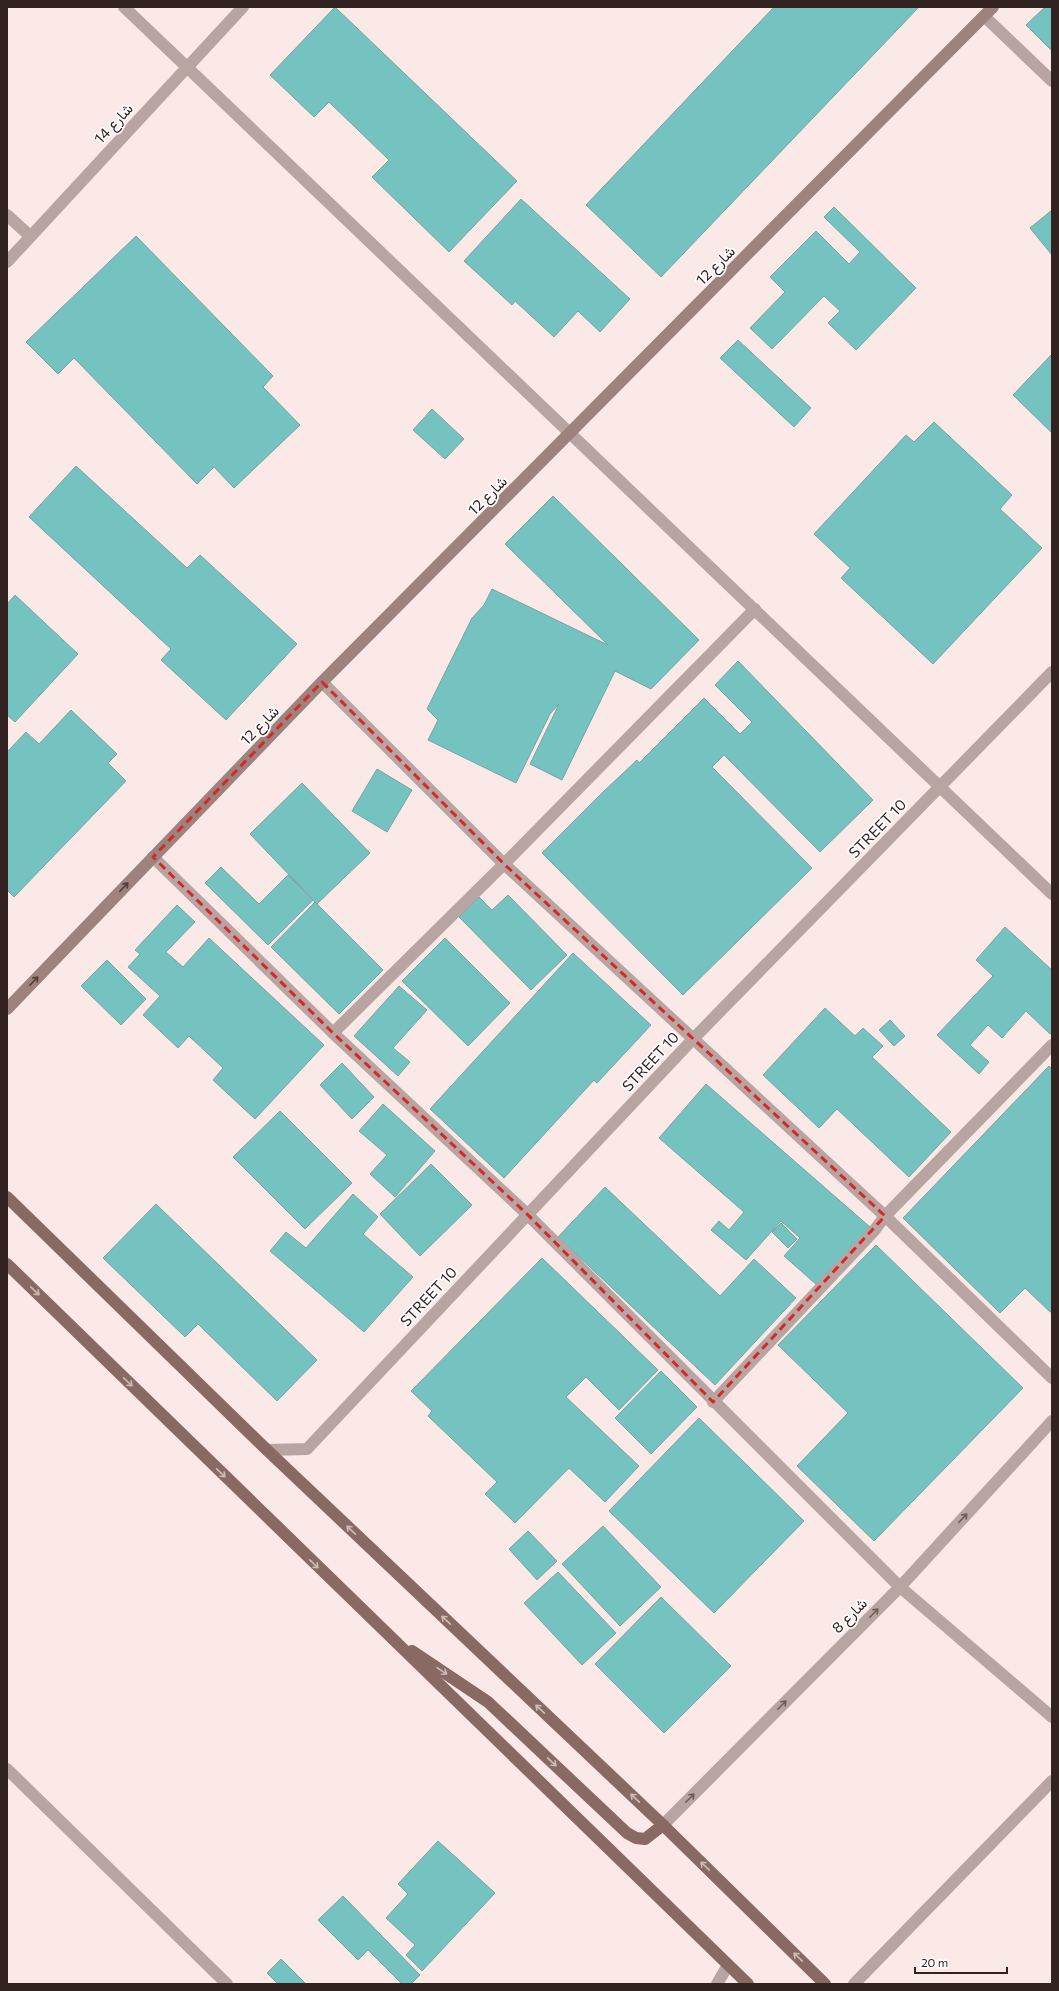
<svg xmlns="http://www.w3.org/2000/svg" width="1059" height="1991" font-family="Commissioner,Vazirmatn,sans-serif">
  <rect width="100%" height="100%" fill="#fbe9e7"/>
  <!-- building -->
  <g fill="#74c3c1" stroke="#76a4a3">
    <path d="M335 7 517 181 449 252 372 177 389 160 329 102 314 117 270 75Z"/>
    <path d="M774 7H919L661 277 586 205Z"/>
    <path d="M1045 7H1052V51L1026 25Z"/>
    <path d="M521 199 630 299 600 332 578 311 554 337 515 301 512 305 464 261Z"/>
    <path d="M834 207 916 288 856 350 828 323 840 311 824 296 772 349 750 328 785 292 770 277 816 231 849 264 860 252 824 217Z"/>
    <path d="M1052 210V255L1030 228Z"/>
    <path d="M136 236 273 376 263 387 300 425 234 488 214 467 197 484 74 358 58 374 26 342Z"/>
    <path d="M738 340 811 408 794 427 720 358Z"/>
    <path d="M1052 354V433L1013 395Z"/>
    <path d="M432 409 464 439 445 459 413 430Z"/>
    <path d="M934 422 1012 495 1000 509 1042 548 933 664 841 578 850 568 814 534 906 435 914 442Z"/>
    <path d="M76 466 187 568 200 555 297 644 226 720 161 660 171 649 29 517Z"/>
    <path d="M553 496 699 640 651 689 615 671 562 780 530 764 559 704 550 714 516 783 428 740 438 720 427 709 472 618 484 605 492 589 608 645 505 544Z"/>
    <path d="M15 595 78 654 15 722 7 715V604Z"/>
    <path d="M738 661 873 800 820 852 724 755 712 767 812 868 683 995 542 853 603 792 637 760 639 763 704 698 740 734 752 722 715 685Z"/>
    <path d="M71 710 117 754 108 763 126 781 14 897 7 890V752L26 732 39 744Z"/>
    <path d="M377 769 412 790 387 832 352 811Z"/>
    <path d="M302 783 370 853 317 904 250 834Z"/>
    <path d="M221 867 259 904 288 875 313 900 268 945 205 883Z"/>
    <path d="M508 895 567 955 531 990 459 917 479 897 492 910Z"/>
    <path d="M315 902 383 970 339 1014 271 947Z"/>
    <path d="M177 905 195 922 166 952 183 967 209 938 324 1045 255 1119 213 1080 223 1068 189 1036 178 1048 143 1015 160 996 128 967 140 954 135 950Z"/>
    <path d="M1005 927 1052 970V1032L1050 1034 1026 1011 1002 1038 988 1025 970 1045 989 1062 979 1074 937 1035 993 976 976 960Z"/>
    <path d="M445 938 510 1003 468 1046 402 981Z"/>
    <path d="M573 953 651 1025 597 1083 594 1080 504 1178 430 1109Z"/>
    <path d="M107 960 146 999 121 1025 81 986Z"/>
    <path d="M399 986 427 1010 393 1048 410 1062 398 1076 354 1036Z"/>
    <path d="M825 1008 855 1036 863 1028 883 1046 872 1057 951 1132 909 1177 837 1109 819 1128 763 1075Z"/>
    <path d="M890 1020 905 1036 894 1046 879 1030Z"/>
    <path d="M342 1063 374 1097 352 1119 320 1085Z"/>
    <path d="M1049 1066 1052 1069V1311L1050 1312 1025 1288 1000 1313 903 1218Z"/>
    <path d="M706 1084 870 1227 818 1286 784 1256 800 1238 781 1221 746 1260 711 1230 719 1221 729 1230 744 1212 659 1138Z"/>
    <path d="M383 1104 435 1151 395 1197 370 1174 387 1155 359 1131Z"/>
    <path d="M280 1111 352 1183 305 1229 233 1157Z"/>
    <path d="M431 1164 472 1205 420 1256 380 1214Z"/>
    <path d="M605 1187 720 1296 754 1259 796 1298 715 1385 558 1237Z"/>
    <path d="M353 1194 378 1217 363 1234 413 1277 364 1332 270 1251 286 1232 306 1248Z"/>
    <path d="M156 1204 317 1360 277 1401 198 1324 185 1337 103 1258Z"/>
    <path d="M781 1223 797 1239 788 1248 772 1232Z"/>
    <path d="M876 1245 1023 1388 874 1541 797 1466 848 1413 778 1345Z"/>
    <path d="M542 1258 658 1370 619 1410 586 1377 566 1397 639 1466 605 1502 569 1468 515 1523 485 1494 497 1482 428 1416 432 1411 411 1391Z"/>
    <path d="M661 1371 697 1407 651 1454 615 1418Z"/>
    <path d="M699 1418 804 1521 714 1613 609 1511Z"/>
    <path d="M603 1526 661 1587 620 1626 562 1564Z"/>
    <path d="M528 1531 557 1561 537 1580 509 1549Z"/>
    <path d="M558 1572 616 1633 582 1665 524 1603Z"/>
    <path d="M661 1597 731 1666 664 1733 595 1664Z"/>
    <path d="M438 1841 495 1893 422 1971 406 1955 415 1945 386 1918 408 1894 398 1884Z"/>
    <path d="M343 1896 420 1975 411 1984H402L368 1950 358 1960 318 1920Z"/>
    <path d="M281 1959 306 1984H278L267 1973Z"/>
  </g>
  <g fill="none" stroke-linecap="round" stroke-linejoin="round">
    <!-- lane -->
    <path stroke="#b8a5a2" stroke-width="12" d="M7 215 30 236"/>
    <!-- street -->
    <g stroke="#b8a5a2" stroke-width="12">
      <path d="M124 7 1052 894"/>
      <path d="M984 16 1052 81"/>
      <path d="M7 262 243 7"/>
      <path d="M322 682 504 864 885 1216 1052 1378"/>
      <path d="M153 857 333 1033 527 1214 900 1587 1052 1717"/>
      <path d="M333 1033 504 864 755 609"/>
      <path d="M713 1402 874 1231 885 1216 1052 1045"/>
      <path d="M267 1450 307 1449 694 1038 1052 672"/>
      <path d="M7 1769 227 1984"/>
      <path d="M663 1825 900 1587 1052 1421"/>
      <path d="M717 1984 728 1965"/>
      <path d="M854 1984 1052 1781"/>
    </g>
    <!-- secondary -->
    <path stroke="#9d827e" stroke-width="12" d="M7 1009 322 682 993 7"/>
    <!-- primary -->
    <g stroke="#896964" stroke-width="12">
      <path d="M7 1197 267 1450 663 1825 825 1984"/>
      <path d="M7 1264 748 1984"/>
      <path d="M412 1651 488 1702 627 1833 636 1838 645 1839 663 1825"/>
    </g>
  </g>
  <!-- one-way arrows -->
  <defs><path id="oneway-shaft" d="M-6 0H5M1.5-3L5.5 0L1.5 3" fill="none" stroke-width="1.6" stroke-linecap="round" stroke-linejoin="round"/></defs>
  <g stroke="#52403d">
    <use href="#oneway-shaft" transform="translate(124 887) rotate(-46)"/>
    <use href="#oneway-shaft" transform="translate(34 981) rotate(-46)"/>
  </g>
  <g stroke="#cabcb9">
    <use href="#oneway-shaft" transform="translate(35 1291) rotate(44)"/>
    <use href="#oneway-shaft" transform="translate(128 1382) rotate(44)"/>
    <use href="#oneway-shaft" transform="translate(221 1473) rotate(44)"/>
    <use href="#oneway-shaft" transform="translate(351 1530) rotate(-137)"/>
    <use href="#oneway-shaft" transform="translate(314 1564) rotate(44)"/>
    <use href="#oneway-shaft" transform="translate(446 1620) rotate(-137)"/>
    <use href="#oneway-shaft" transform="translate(442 1671) rotate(34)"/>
    <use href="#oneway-shaft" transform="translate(540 1709) rotate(-137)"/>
    <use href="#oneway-shaft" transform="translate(552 1762) rotate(43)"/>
    <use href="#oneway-shaft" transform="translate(635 1798) rotate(-137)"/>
    <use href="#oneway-shaft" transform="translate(705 1866) rotate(-136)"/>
    <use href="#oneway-shaft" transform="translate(798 1957) rotate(-136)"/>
  </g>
  <g stroke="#6e5e5b">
    <use href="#oneway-shaft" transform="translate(963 1518) rotate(-47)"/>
    <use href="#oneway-shaft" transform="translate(874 1613) rotate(-45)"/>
    <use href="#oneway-shaft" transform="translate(782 1705) rotate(-45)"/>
    <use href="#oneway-shaft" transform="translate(690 1798) rotate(-45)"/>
  </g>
  <!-- marked area -->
  <path fill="none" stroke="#d62828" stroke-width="3" stroke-dasharray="8 5" stroke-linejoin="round" d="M322 682 504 864 885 1216 713 1402 527 1214 333 1033 153 857Z"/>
  <g text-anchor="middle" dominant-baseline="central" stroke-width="3.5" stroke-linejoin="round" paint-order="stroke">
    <!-- street labels -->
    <g font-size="15" fill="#322321" stroke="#fff">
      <text transform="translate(113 123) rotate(-47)">شارع 14</text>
      <text transform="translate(715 265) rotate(-45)">شارع 12</text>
      <text transform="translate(487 495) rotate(-45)">شارع 12</text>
      <text transform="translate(259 725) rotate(-46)">شارع 12</text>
      <text transform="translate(877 828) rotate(-46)">STREET 10</text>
      <text transform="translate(650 1061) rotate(-47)">STREET 10</text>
      <text transform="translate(428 1296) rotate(-47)">STREET 10</text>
      <text transform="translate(849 1615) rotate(-45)">شارع 8</text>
    </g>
  </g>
  <!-- border -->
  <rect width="1059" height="1991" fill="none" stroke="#322321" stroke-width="16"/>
  <!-- scale -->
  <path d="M915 1967v6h92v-6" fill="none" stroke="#322321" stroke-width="2"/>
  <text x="921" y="1967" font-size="12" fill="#322321" stroke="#ffffff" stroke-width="3" paint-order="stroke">20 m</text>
</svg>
